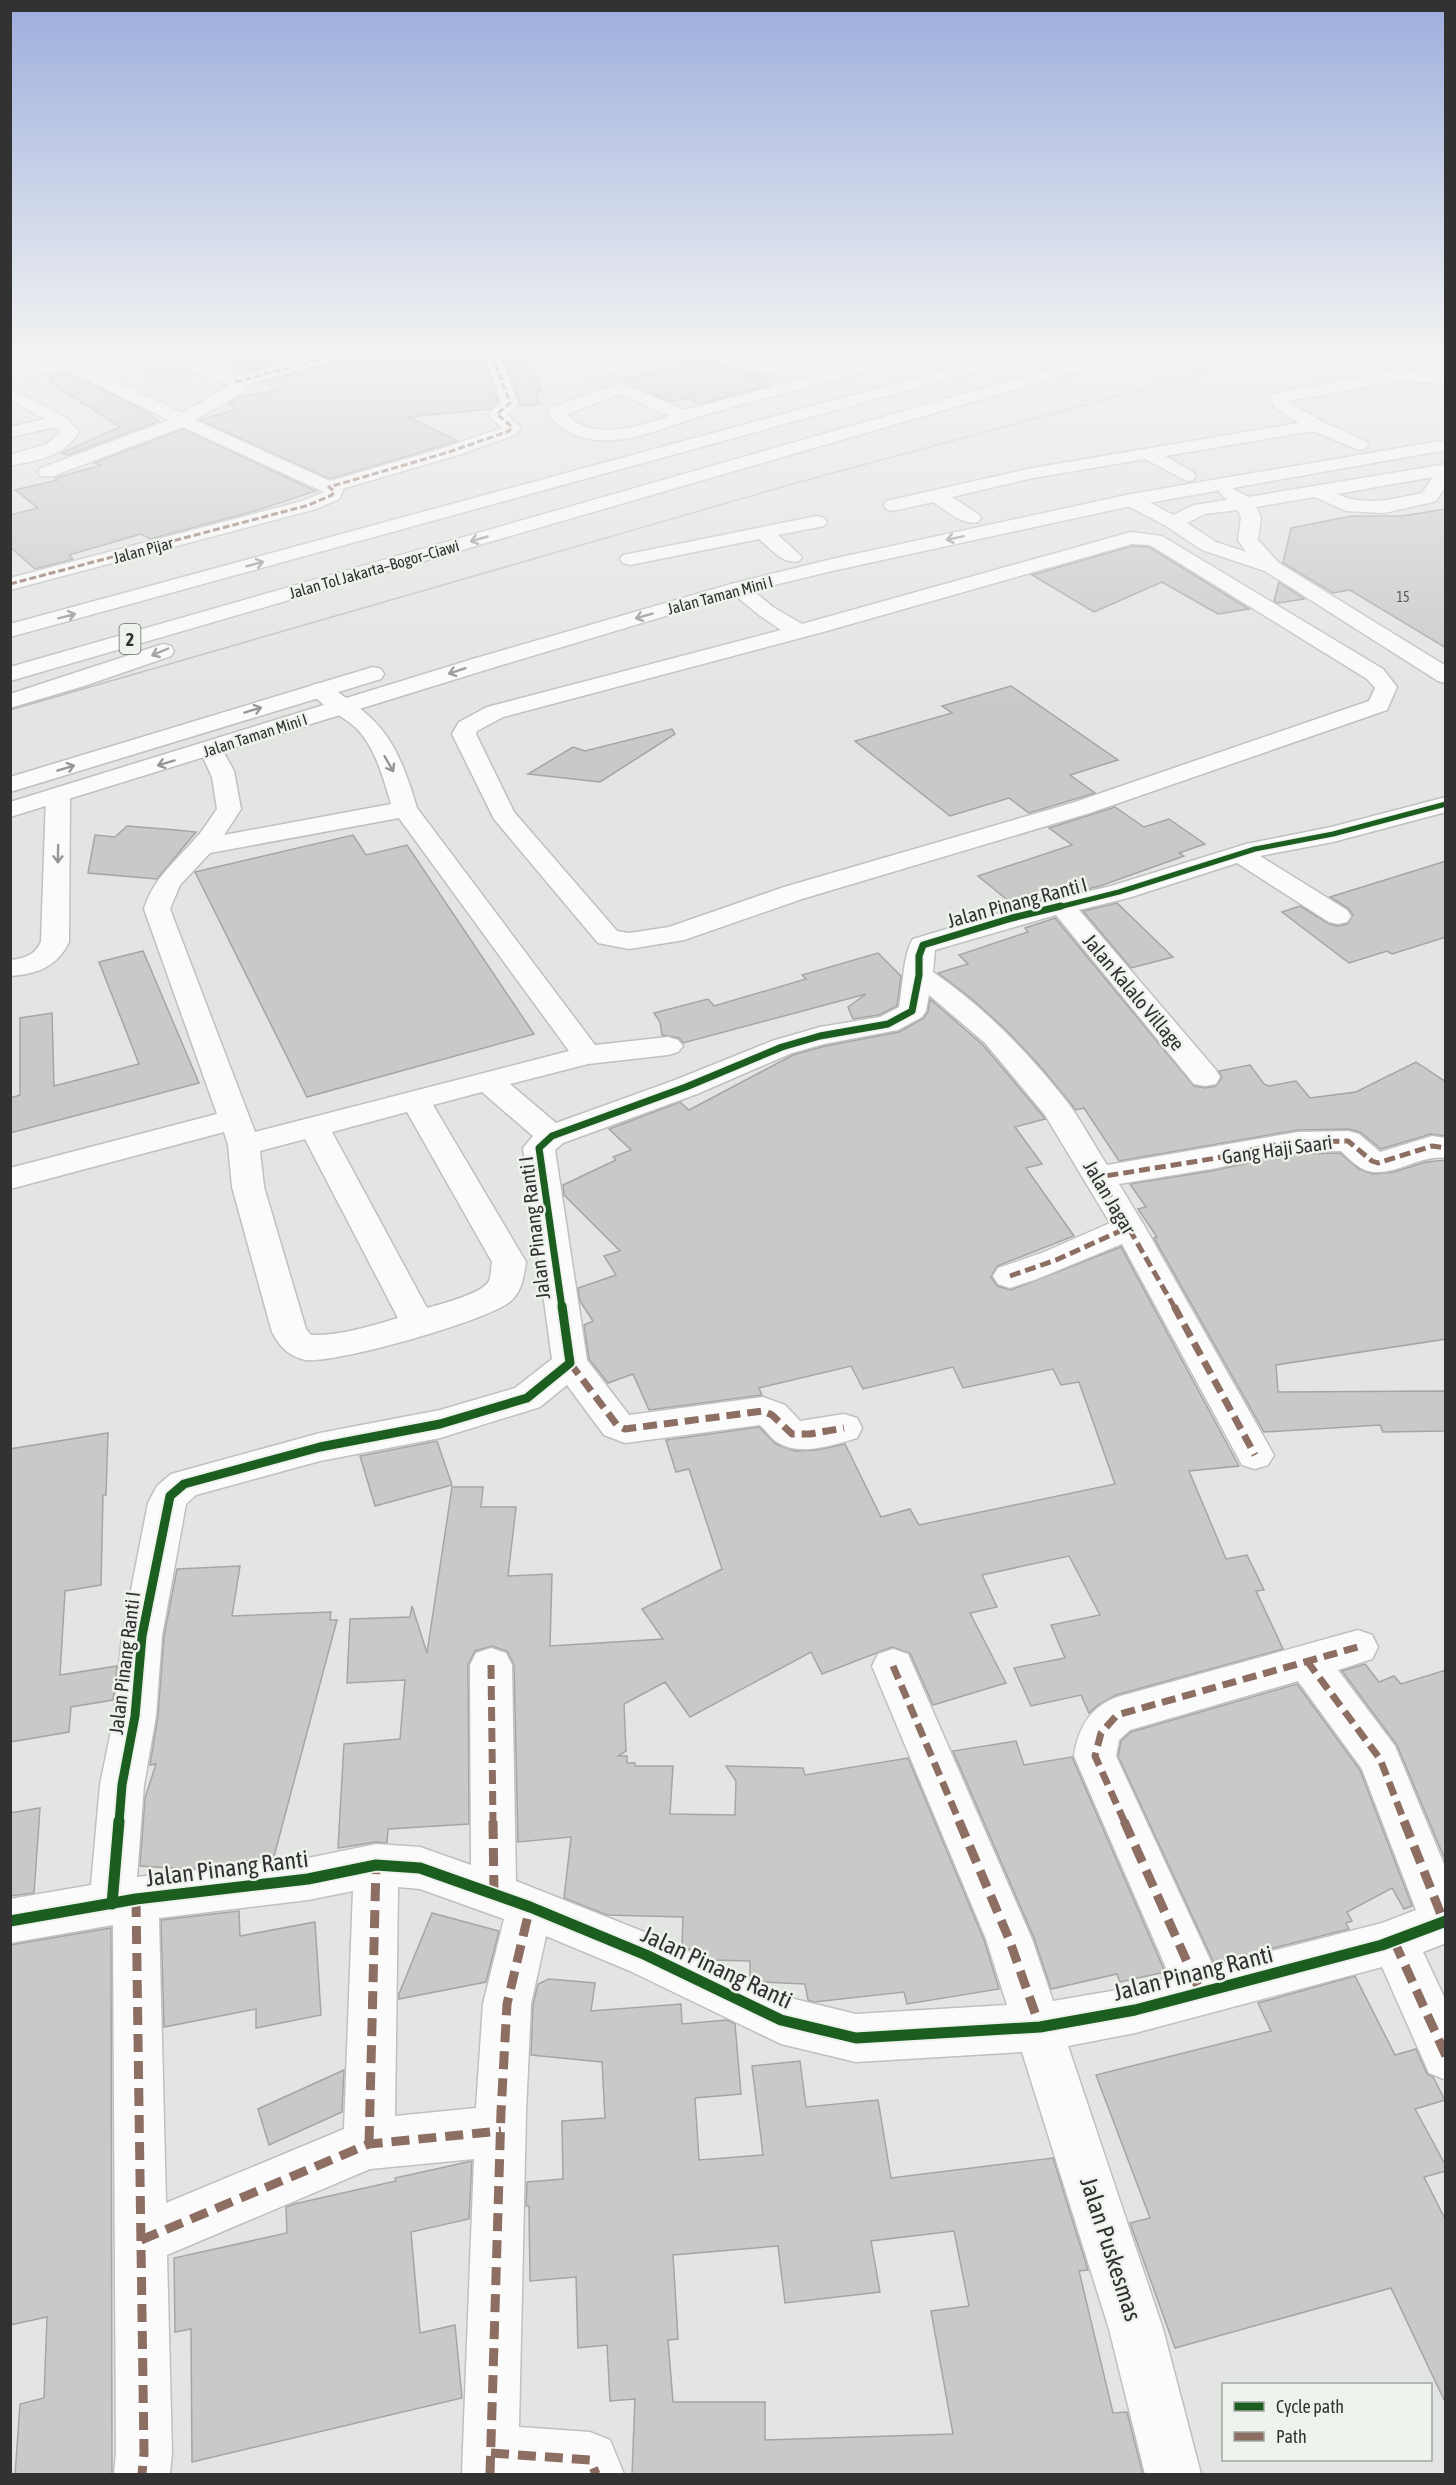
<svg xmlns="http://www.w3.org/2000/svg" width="1456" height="2485" font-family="'Asap Condensed',sans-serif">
  <rect width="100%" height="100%" fill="#e3e5e2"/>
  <!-- green -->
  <path fill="#e7cde5" d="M161 364 193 377 169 384 137 371Z"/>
  <!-- building -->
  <g fill="#c9cac8" stroke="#a5a6a4" stroke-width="1.5" fill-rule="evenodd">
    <path d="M213 355H307L245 372Z"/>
    <path d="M347 355H478V359H483L498 401 490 409 408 417 458 441 330 479 200 420 235 410 229 403 240 397 279 390 264 382 344 360Z"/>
    <path d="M512 356 515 362 528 361 541 391 536 392 540 404 519 406 520 402 503 357Z"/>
    <path d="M709 359 770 385 699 404 687 398 671 402 622 380Z"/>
    <path d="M64 371 143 410 159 421 68 455 61 453 120 427 50 382 55 373Z"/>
    <path d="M183 429 316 491 255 511 150 539 141 534 69 555 73 559 35 569 10 547V515L38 508 15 490 58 480 55 478 101 465 94 463Z"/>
    <path d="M1446 509V648L1350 590 1333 593 1283 563 1291 528 1351 516H1402Z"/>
    <path d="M1132 546 1149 547 1249 609 1218 614 1162 582 1094 612 1032 575Z"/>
    <path d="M1279 582 1304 599 1278 603 1274 601Z"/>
    <path d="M1011 686 1118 760 1070 775 1095 793 1029 813 1009 798 950 816 855 741 952 713 942 706Z"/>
    <path d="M672 729 675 734 600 782 528 774 573 747 585 751Z"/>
    <path d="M1115 807 1144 827 1169 819 1205 844 1179 853 1184 856 1100 886 1016 907 978 876 1072 845 1049 828Z"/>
    <path d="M127 826 176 830 196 832 157 879 88 873 95 835 115 837Z"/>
    <path d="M353 835 366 855 407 845 534 1034 307 1097 195 872Z"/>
    <path d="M1446 861V937L1392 954 1387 951 1349 963 1282 912 1300 906 1329 924 1338 926 1347 924 1353 915 1348 908 1330 897Z"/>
    <path d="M1117 903 1173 957 1131 968 1083 911Z"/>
    <path d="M1055 918 1194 1086 1205 1088 1216 1086 1222 1078 1219 1071 1250 1065 1264 1084 1269 1086 1296 1081 1310 1098 1356 1092 1416 1062 1446 1082V1136L1431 1134 1381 1149 1360 1132 1349 1129 1298 1130 1119 1161 1084 1108 1076 1110 1039 1065 1007 1031 972 999 938 973 968 964 959 955 1028 932 1025 928Z"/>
    <path d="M143 951 199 1083 10 1133V1098L20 1095V1018L52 1013 54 1086 139 1064 99 962Z"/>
    <path d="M878 953 901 976 897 1006 879 1015 853 1019 848 1007 866 994 683 1043 679 1038 662 1035 660 1022 654 1013 708 999 714 1006 806 979 802 975Z"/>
    <path d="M930 999 983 1045 1043 1116 1045 1119 1015 1127 1042 1164 1026 1168 1074 1236 997 1266 991 1277 997 1286 1011 1290 1121 1247 1239 1466 1189 1471 1226 1559 1247 1555 1264 1590 1256 1591 1283 1649 1116 1695 1098 1705 1089 1713 1081 1695 1031 1706 1014 1668 1065 1658 1051 1625 1100 1615 1069 1556 982 1575 997 1607 970 1613 1006 1683 933 1705 910 1653 892 1647 822 1674 811 1652 690 1717 665 1682 624 1704 626 1751 618 1756H627V1763H635V1766H673L670 1814 735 1815 736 1781 726 1766 803 1768 805 1775 908 1758 984 1940 999 1989 907 2004 904 1992 814 2002 808 2000 805 1984 760 1982 750 1977V1961L713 1960 682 1946 683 1917 607 1915 564 1898 571 1837 518 1842 514 1665 507 1651 492 1646 475 1651 468 1665 469 1824 388 1829 387 1843 376 1842 338 1848 344 1744 400 1739 405 1680 347 1683 350 1619 410 1617 412 1606 427 1653 452 1487H483L481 1507H516L508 1576 552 1574 550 1646 663 1639 642 1609 722 1569 689 1469 676 1472 666 1440 759 1427 776 1444 795 1451 817 1450 845 1444 881 1517 910 1509 919 1525 1115 1484 1079 1382 1061 1385 1053 1369 963 1388 953 1367 863 1389 851 1366 759 1388 762 1395 649 1410 633 1374 608 1383 589 1359 584 1325 593 1321 580 1301 578 1288 616 1275 604 1256 620 1251 564 1195 563 1185 616 1160 613 1157 631 1150 609 1129 680 1102 689 1110 793 1055 825 1046 899 1032 924 1018 928 1011Z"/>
    <path d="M1340 1153 1359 1169 1373 1174 1394 1172 1426 1162 1446 1160V1339L1276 1365 1278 1392 1446 1391V1431L1383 1432 1380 1425 1264 1432 1154 1238 1157 1237 1138 1209 1146 1207 1130 1184 1217 1170 1268 1158 1298 1154Z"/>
    <path d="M108 1433 106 1495H103L101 1585 65 1591 60 1675 117 1666 113 1700 71 1707 69 1732 10 1742V1449Z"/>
    <path d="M437 1441 452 1485 375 1506 360 1456Z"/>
    <path d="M240 1566 232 1616 331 1612 330 1620H337L273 1860 238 1861V1864L187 1869 140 1866 145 1798 156 1764 150 1765 158 1716 164 1636 177 1569Z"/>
    <path d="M1365 1664 1379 1682 1394 1676 1401 1684 1446 1670V1862L1397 1745 1342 1671Z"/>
    <path d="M1297 1684 1360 1770 1412 1906 1404 1909 1392 1888 1347 1912 1352 1921 1346 1923 1349 1929 1214 1963 1118 1756 1121 1741 1131 1732Z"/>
    <path d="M1016 1741 1024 1765 1072 1757 1165 1972 1120 1982 1117 1974 1051 1989 1034 1938 953 1751Z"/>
    <path d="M40 1808 34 1893 10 1896V1813Z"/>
    <path d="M239 1911 240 1936 315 1922 321 2015 256 2028V2009L164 2027 161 1920Z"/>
    <path d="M432 1913 499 1931 486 1982 399 1999V1994Z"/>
    <path d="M111 1928 112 2475H15L20 2404 44 2398 47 2317 10 2325V1945Z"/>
    <path d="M1355 1976 1395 2055 1416 2049 1427 2074 1433 2077 1445 2100 1415 2109 1446 2166V2171L1424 2177 1446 2221V2404L1391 2288 1175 2348 1130 2223 1150 2218 1096 2075 1271 2031 1258 2003Z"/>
    <path d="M549 1979 595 1983 591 2011 681 2004 682 2024 727 2020 735 2024 741 2094 695 2098 699 2160 763 2155 752 2066 800 2061 806 2107 878 2100 891 2178 1053 2158 1088 2270 1079 2271 1113 2413 1127 2412 1143 2475H632L635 2399 610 2401 607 2345 578 2348 576 2277 530 2281 529 2206H526L527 2182 563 2179 562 2121 605 2118 602 2062 531 2055 533 2004 538 1984ZM954 2231 969 2306 931 2311 953 2434 765 2440V2402H673L668 2340 678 2339 673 2255 778 2246 785 2303 880 2292 871 2241Z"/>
    <path d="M344 2070 342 2112 269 2145 258 2109Z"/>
    <path d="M472 2161 469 2219 411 2232 420 2333 455 2325 462 2398 192 2462 191 2329 175 2332 174 2258 287 2233 286 2207 294 2204 396 2181 395 2178Z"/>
  </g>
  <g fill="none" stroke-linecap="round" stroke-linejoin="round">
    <!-- minor-tunnel -->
    <path stroke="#bfc1bf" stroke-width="18" stroke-dasharray="18 9" stroke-linecap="butt" d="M752 371 775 379"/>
    <!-- minor casing -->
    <g stroke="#bfc1bf" stroke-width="3">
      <g id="minor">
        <path d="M79 355H94L96 358 94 361 81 364 182 413 229 386 163 358 161 355H184L236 377 317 355H345L343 358 245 385 246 388 244 392 195 420 330 481 443 448 502 428 488 414 501 402 484 355H500L518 403 507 414 521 427 515 435 455 456 342 489 343 491 339 499 316 509 10 590V578L302 501 324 492 183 427 53 476H41L38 472 41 468 169 420 64 369 10 381V371Z"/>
        <path d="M633 355H658L656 358 604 376H592L590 373 592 370Z"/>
        <path d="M708 355C741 355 772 367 805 367 842 368 876 355 912 355L910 358 882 368C818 385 754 400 691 419 661 429 630 443 597 440 576 438 560 430 547 412L550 408 620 383 685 410 809 377C788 377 722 371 708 355ZM620 394 669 416C638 427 592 442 567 414Z"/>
        <path d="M1358 355H1381L1405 363 1410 372 1446 374V384L1400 381 1288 401 1321 421 1365 441 1368 445 1365 449 1359 450 1313 431 1165 456 1193 472 1196 476 1193 480 1187 481 1145 459 1033 478 952 497 978 514 981 518 978 522C962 526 946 510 933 502L893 511 886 509 884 505 886 501 1033 468 1299 423 1275 408 1270 399 1272 395 1284 391 1394 371 1360 359Z"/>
        <path d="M10 388 65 417 79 431C66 457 36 460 10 466V455L47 444 61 432 55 427 10 437V427L44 419 10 400Z"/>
        <path d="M1446 464V486L1436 501 1429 503 1384 513 1346 511 1315 497 1256 507 1261 517 1258 540 1279 563 1446 666V683L1438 681 1265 571 1202 550 1166 526 1124 504 1122 500 1124 496H1138L1173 515 1194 505 1227 500 1219 492 1221 488 1228 486 1248 497ZM1433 477 1422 493C1393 499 1366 507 1337 494ZM1238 510 1241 517 1238 540 1246 552 1216 542 1187 523 1205 514Z"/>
        <path d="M817 516 824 518 827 522 824 526 778 535 802 557 799 561C783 565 771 549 759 539L630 565 623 563 620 559 623 555Z"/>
        <path d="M1131 532 1162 536 1383 669 1397 687 1387 710 1090 813 802 899 684 940 629 949 598 943 494 819 452 734 459 722 487 707 781 630 759 615 731 592 728 588 731 584H745L773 607 802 624ZM1132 544 1150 545 1367 679 1375 688 1369 701 1072 803 784 887 669 927 629 933 617 931 514 812 476 734 477 731 503 717 823 632Z"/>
        <path d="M320 683 328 685C343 696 360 707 373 720 397 743 408 778 417 808L595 1045 668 1037 678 1040 683 1046 678 1052 668 1055 588 1064 510 1084 556 1123 675 1080 772 1041 820 1027 880 1017 899 1007C903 987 903 954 913 939L1003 912 1111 886 1246 844 1331 827 1446 797V812L1333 842 1260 856 1347 910 1351 916 1347 922 1338 924 1329 922 1237 863 1128 898 1079 910 1216 1070 1220 1077 1216 1084 1205 1086 1194 1084 1056 915 935 950 933 972C985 1008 1029 1053 1068 1103 1082 1122 1094 1145 1107 1165L1298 1132 1348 1131 1359 1134 1380 1152 1432 1136 1446 1138V1158C1418 1154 1390 1181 1363 1169 1355 1165 1347 1157 1341 1151L1298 1152 1268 1156 1217 1168 1119 1184 1145 1227 1274 1455 1268 1465 1255 1469 1242 1465 1122 1244 1037 1279 1010 1288 998 1284 993 1276 998 1268 1044 1252 1110 1223 1045 1115 985 1043 929 995 926 1011 922 1017 898 1030 824 1044 792 1053 697 1094 563 1143 555 1150 587 1360 629 1415 763 1397 785 1405 800 1421 844 1414 857 1418 862 1428 857 1438C834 1445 799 1457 777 1442 770 1438 766 1430 760 1425L625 1443 604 1435 567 1385 540 1407 440 1438 320 1461 196 1495 186 1504 162 1636 156 1716 144 1785 137 1877 308 1858 376 1844 420 1847 471 1865 470 1665 476 1653 491 1648 506 1653 512 1665 516 1881 662 1939 786 1997 856 2014 1007 2005 986 1939 872 1666 878 1654 893 1649 908 1654 1032 1939 1053 2001 1135 1987 1170 1977 1074 1756C1078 1728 1090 1707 1117 1697L1358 1630 1372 1635 1378 1647 1372 1659 1338 1670 1395 1746 1446 1869V1943L1423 1952 1446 2001V2080L1429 2073 1382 1967 1135 2033 1068 2046 1163 2329 1201 2474H1145L1109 2329 1022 2052 856 2062 781 2044 630 1971 546 1936 531 2004 526 2112 519 2427 590 2432 610 2440 624 2474H462L474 2159 370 2169 167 2255 172 2453 170 2474H114L116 2453 113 1925 10 1943V1899L91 1885 100 1785 114 1716 122 1636 148 1503 157 1486 171 1474 320 1433 440 1410 515 1388 552 1359 523 1148 533 1136 482 1092 433 1105 526 1262C524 1276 522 1290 512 1300 492 1320 334 1364 306 1360 288 1356 280 1347 272 1332L232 1187 228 1145 224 1132 10 1189V1168L217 1114 144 909C153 879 174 863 194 840 203 831 209 820 217 809L212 777 199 749 203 744 211 742 219 744 234 771 241 809 224 835 391 804C384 780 375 746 356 728 342 715 320 706 309 690L312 685ZM399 818 569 1051 255 1132 170 909 180 885 210 853ZM407 1112 492 1262C491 1268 491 1276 489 1281 482 1294 441 1304 427 1308L332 1132ZM305 1139 398 1318C370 1326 340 1336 311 1335L306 1329 264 1187 260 1151ZM1298 1681 1362 1769 1416 1910 1382 1923 1213 1966 1116 1756 1119 1740 1130 1730ZM398 1887 420 1889 504 1919 483 2004 476 2108 395 2116ZM353 1891 344 2129 166 2203 159 1918 308 1900Z"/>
        <path d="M58 789 67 791 70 796 69 942C57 967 37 974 10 976V960C24 959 35 955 41 942L46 796 49 791Z"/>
      </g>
    </g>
    <!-- major casing -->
    <g stroke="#bfc1bf" stroke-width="3">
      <g id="major">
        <path d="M1446 440V450L1131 506 832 571 745 592 492 668 10 817V802L476 658 731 584 832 559 1131 494Z"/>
        <path d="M373 667 381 669 384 674 381 679 10 792V777Z"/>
      </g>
    </g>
    <!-- highway casing -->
    <g stroke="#bfc1bf" stroke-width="3">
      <g id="highway">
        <path d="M1000 355H1027L1025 358 10 637V624Z"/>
        <path d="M1099 355H1168L1160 360 1097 371 1090 368 10 681V667Z"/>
        <path d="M163 644 171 646 174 651 171 656 84 686 10 708V694Z"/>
      </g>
    </g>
    <!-- minor -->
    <use href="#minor" fill="#fbfbfb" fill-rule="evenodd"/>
    <!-- major -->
    <use href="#major" fill="#fbfbfb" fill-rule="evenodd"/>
    <!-- highway -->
    <use href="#highway" fill="#fbfbfb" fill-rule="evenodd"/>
    <!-- tram -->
    <path stroke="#bdbebd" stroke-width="1.5" d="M10 710 796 483 1270 355"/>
    <!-- quiet-far3 -->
    <g stroke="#8d6e63" stroke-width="3" stroke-dasharray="7 3" stroke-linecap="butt">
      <path d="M235 382 337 355"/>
      <path d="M10 584 309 505 332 495 334 491 329 487 449 452 509 431 512 427 497 414 510 403 492 355"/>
    </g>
    <!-- quiet-far2 -->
    <g stroke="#8d6e63" stroke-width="5" stroke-dasharray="11 5" stroke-linecap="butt">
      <path d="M1010 1276 1056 1260 1129 1227"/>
      <path d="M1175 1308 1099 1177 1217 1158 1268 1146 1298 1142 1348 1141 1372 1161 1378 1163 1432 1146 1446 1148"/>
    </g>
    <!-- quiet-far1 -->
    <g stroke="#8d6e63" stroke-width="7" stroke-dasharray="14 7" stroke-linecap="butt">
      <path d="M1174 1306 1255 1455"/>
      <path d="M570 1363 617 1425 625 1429 763 1411 772 1415 792 1434H810L844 1428"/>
      <path d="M1307 1661 1380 1759 1405 1823"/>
      <path d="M491 1665 493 1823"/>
      <path d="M893 1666 960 1823"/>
      <path d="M1125 1823 1095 1756 1101 1733 1117 1715 1358 1647"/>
    </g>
    <!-- quiet -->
    <g stroke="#8d6e63" stroke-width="9" stroke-dasharray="18 9" stroke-linecap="butt">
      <path d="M493 1821 494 1894"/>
      <path d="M959 1821 1009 1939 1040 2027"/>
      <path d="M1124 1821 1201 1993"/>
      <path d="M1404 1821 1444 1922"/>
      <path d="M136 1899 144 2453 142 2474"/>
      <path d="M1394 1941 1446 2056"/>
      <path d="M369 2144 376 1865"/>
      <path d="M141 2240 369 2144 501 2131"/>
      <path d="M491 2453 590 2460 596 2474"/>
      <path d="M490 2474 501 2112 507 2004 530 1907"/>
    </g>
    <!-- cycleway-far3 casing -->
    <g stroke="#eff3ee" stroke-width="8">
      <path id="cycleway-far3" d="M1055 908 1119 892 1255 849 1333 834 1446 804"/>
    </g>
    <!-- cycleway-far2 casing -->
    <g stroke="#eff3ee" stroke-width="10">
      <path id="cycleway-far2" d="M562 1308 539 1148 552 1136 686 1087 782 1047 820 1036 888 1024 912 1011 919 975V956L923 945 1012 918 1061 906"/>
    </g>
    <!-- cycleway-far1 casing -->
    <g stroke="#eff3ee" stroke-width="13">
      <path id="cycleway-far1" d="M119 1823 122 1785 135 1716 142 1636 170 1496 184 1484 320 1447 440 1424 527 1398 570 1363 562 1306"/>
    </g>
    <!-- cycleway casing -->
    <g stroke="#eff3ee" stroke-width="15">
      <g id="cycleway">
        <path d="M112 1904 119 1821"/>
        <path d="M10 1921 136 1899 308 1879 376 1865 420 1868 530 1907 646 1955 781 2020 856 2038 1040 2027 1135 2010 1382 1945 1446 1921"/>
      </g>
    </g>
    <!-- cycleway-far3 -->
    <use href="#cycleway-far3" stroke="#1b5e20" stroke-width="5"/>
    <!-- cycleway-far2 -->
    <use href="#cycleway-far2" stroke="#1b5e20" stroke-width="7"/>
    <!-- cycleway-far1 -->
    <use href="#cycleway-far1" stroke="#1b5e20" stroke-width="9"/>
    <!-- cycleway -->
    <use href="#cycleway" stroke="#1b5e20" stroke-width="11"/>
  </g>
  <!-- one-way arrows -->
  <defs><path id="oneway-shaft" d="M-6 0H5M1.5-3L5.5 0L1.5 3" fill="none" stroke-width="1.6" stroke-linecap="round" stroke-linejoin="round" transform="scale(1.5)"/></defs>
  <g stroke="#969696">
    <use href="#oneway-shaft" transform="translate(955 538) rotate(168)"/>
    <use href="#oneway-shaft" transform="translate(479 539) rotate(164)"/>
    <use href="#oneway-shaft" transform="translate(255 564) rotate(-15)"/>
    <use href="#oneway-shaft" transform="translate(67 616) rotate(-15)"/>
    <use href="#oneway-shaft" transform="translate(644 616) rotate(164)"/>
    <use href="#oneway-shaft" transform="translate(160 652) rotate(157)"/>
    <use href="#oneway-shaft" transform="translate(457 671) rotate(162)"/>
    <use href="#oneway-shaft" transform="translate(253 710) rotate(-17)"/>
    <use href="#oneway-shaft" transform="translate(166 763) rotate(163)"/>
    <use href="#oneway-shaft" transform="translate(389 764) rotate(60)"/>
    <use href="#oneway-shaft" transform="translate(66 768) rotate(-17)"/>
    <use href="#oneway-shaft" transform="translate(58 854) rotate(91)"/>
  </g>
  <!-- sky -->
  <linearGradient id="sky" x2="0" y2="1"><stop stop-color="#9daedd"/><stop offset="0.5" stop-color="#f2f3f2"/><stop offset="1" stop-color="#f2f3f2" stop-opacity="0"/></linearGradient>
  <rect width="1456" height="703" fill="url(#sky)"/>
  <g text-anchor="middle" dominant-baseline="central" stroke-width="5" stroke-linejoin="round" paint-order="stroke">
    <!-- far-number labels -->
    <g font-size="14" fill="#575857">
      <text x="1403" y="597">15</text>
    </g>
    <!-- far-street labels -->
    <g font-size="16" fill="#313231" stroke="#eff3ee">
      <text transform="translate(143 550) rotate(-15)">Jalan Pijar</text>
      <text transform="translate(374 569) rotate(-16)">Jalan Tol Jakarta–Bogor–Ciawi</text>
      <text transform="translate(720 595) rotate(-15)">Jalan Taman Mini I</text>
      <text transform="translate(255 735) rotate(-18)">Jalan Taman Mini I</text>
    </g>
    <!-- shield labels -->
    <rect fill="#eff3ee" stroke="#6a6c6a" stroke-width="1.5" x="119.5" y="624" width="21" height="30" rx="4.5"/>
    <g font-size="18" font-weight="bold" fill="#313231">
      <text x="130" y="639">2</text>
    </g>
    <!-- street labels -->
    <g font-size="20" fill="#313231" stroke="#eff3ee">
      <text transform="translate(1017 902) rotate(-15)">Jalan Pinang Ranti I</text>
      <text transform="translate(1134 992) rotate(50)">Jalan Kalalo Village</text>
      <text transform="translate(1277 1149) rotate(-8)">Gang Haji Saari</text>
      <text transform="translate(1110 1197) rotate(59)">Jalan Jagar</text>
      <text transform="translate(534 1228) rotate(-97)">Jalan Pinang Ranti I</text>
      <text transform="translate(124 1663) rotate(-83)">Jalan Pinang Ranti I</text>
    </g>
    <!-- near-street labels -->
    <g font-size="24" fill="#313231" stroke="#eff3ee">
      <text transform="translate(227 1868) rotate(-7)">Jalan Pinang Ranti</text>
      <text transform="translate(717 1967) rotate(25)">Jalan Pinang Ranti</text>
      <text transform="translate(1193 1973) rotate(-14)">Jalan Pinang Ranti</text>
      <text transform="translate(1111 2249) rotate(72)">Jalan Puskesmas</text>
    </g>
  </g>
  <!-- border -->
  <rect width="1456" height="2485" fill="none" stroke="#313231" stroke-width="24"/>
  <!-- legend -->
  <rect x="1222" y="2383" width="210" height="78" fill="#eff3ee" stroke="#a3a6a2" stroke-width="1.5"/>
  <rect x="1234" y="2402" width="30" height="9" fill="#1b5e20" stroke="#a3a6a2" stroke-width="1.5"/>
  <text x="1276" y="2413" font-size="18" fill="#313231">Cycle path</text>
  <rect x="1234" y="2432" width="30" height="9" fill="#8d6e63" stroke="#a3a6a2" stroke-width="1.5"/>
  <text x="1276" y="2443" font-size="18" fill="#313231">Path</text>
</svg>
